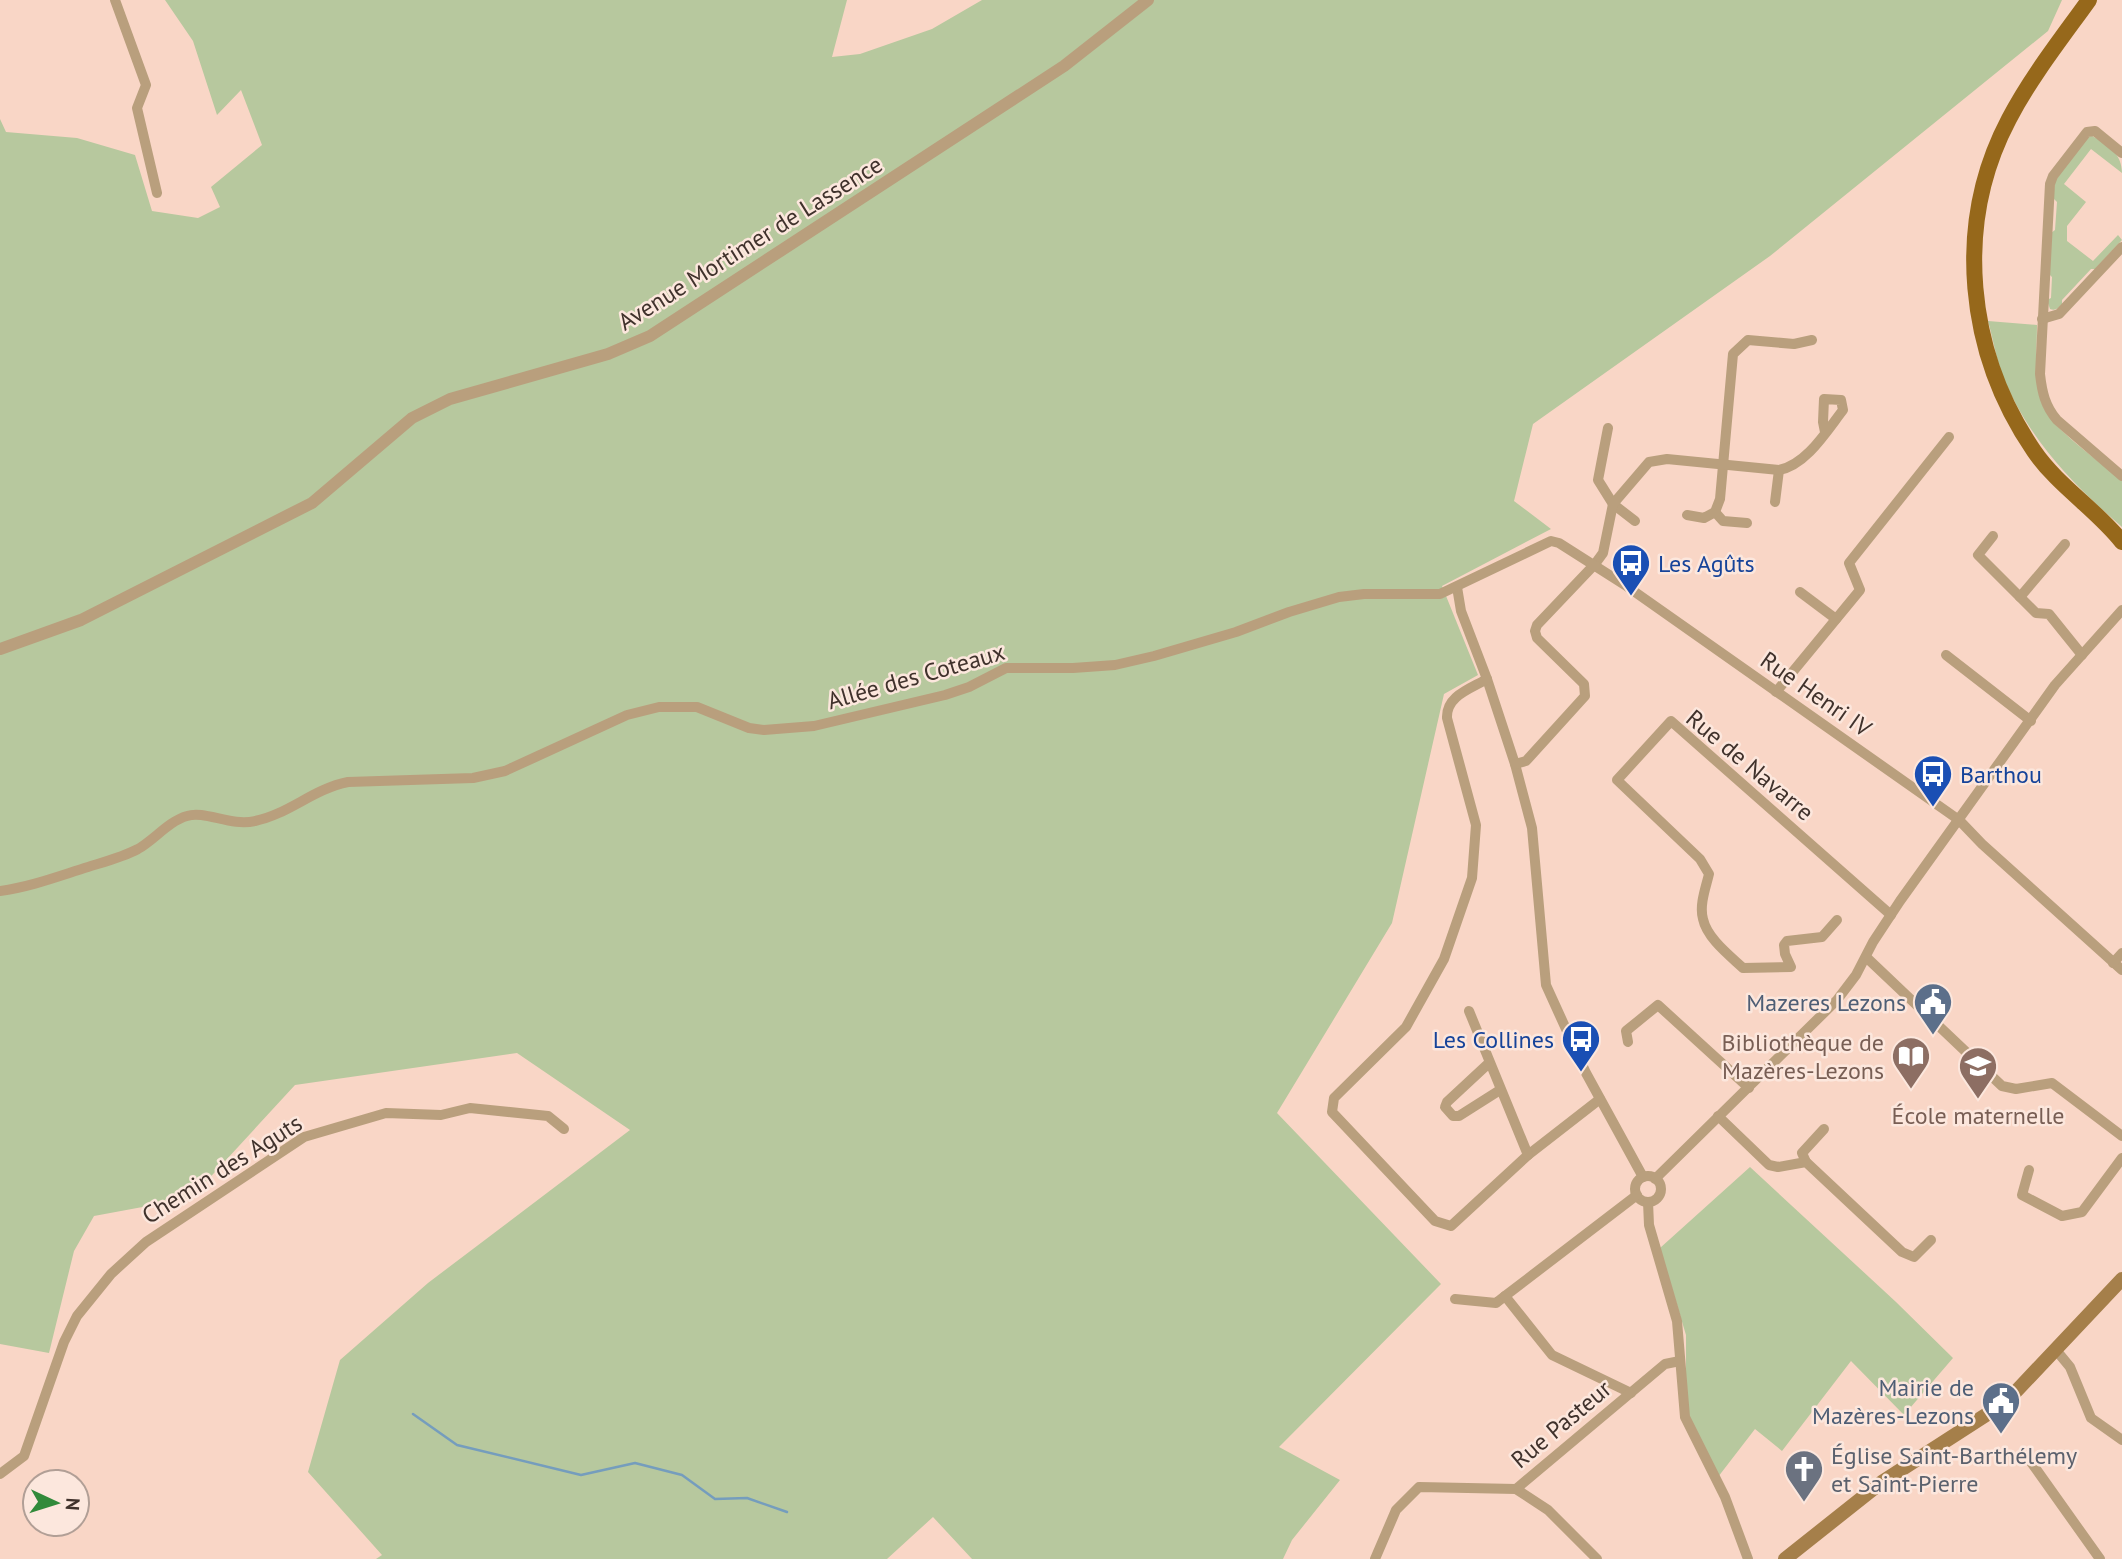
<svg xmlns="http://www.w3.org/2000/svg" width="2122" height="1559" font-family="'PT Sans',sans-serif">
  <rect width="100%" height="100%" fill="#f9d6c6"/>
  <!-- green -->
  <g fill="#b7c89e">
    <path d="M165 0H847L832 57 860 54 932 29 982 0H2062L2048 31 1770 256 1533 424 1514 501 1551 529 1442 586 1478 675 1444 694 1392 923 1277 1113 1441 1284 1279 1447 1340 1480 1292 1540 1283 1559H972L933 1517 887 1559H376L382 1555 308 1472 340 1360 428 1283 630 1130 517 1053 295 1085 191 1198 94 1216 74 1251 49 1353 0 1344V119L6 132 77 138 135 155 152 211 198 218 220 207 211 187 262 145 241 90 217 115 193 41Z"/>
    <path d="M2092 136C2108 144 2122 154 2122 173L2091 149 2064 184 2086 202 2067 226V241L2093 261 2118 235 2122 240 2095 269H2091L2062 300V304C2058 308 2056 311 2050 309L2047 300 2051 298 2052 277 2049 274 2051 233 2055 230 2057 202 2053 198 2055 181 2086 137Z"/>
    <path d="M1988 321 2037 325C2037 351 2033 381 2043 406 2052 429 2102 463 2122 480V527C2072 484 2027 437 2002 374 1996 357 1993 339 1988 321Z"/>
    <path d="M1750 1167 1896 1302 1953 1358 1904 1415 1851 1361 1782 1451 1755 1429 1718 1477 1686 1418V1335L1660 1248Z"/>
  </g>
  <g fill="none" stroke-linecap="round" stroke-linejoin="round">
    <!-- stream -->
    <path stroke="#759dbd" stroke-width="2.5" d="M413 1414 457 1445 581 1475 635 1463 682 1475 715 1499 747 1498 787 1512"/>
    <!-- minor -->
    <g stroke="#b99f7d" stroke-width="10">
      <path d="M115 0 146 85 137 108 157 193"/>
      <path d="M2122 153 2095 131 2087 132 2053 176 2050 184 2040 374C2042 392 2045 406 2057 420L2122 476"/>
      <path d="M2042 319 2059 314 2122 247"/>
      <path d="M1608 428 1598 480 1613 504 1635 521"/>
      <path d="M1775 502 1779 470"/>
      <path d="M1715 512 1723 521 1747 523"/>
      <path d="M1687 515 1704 518 1715 512 1720 499 1733 354 1748 340 1794 344 1812 340"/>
      <path d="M1993 536 1978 555 2036 613 2049 614 2082 655"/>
      <path d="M1457 587 1461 611 1487 679 1515 764 1532 828 1546 985 1586 1073 1643 1177"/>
      <path d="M1800 592 1836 619"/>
      <path d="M2020 597 2065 544"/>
      <path d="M1946 655 2031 721"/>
      <path d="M1487 679C1470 689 1446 696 1447 718L1476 825 1472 878 1444 959 1406 1027 1334 1098 1332 1112 1435 1221 1451 1226 1528 1155 1600 1099"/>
      <path d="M1776 692 1860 590 1849 563 1949 437"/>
      <path d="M1515 764 1526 761 1585 696 1584 684 1537 638 1535 631 1537 625 1595 564 1603 553 1613 504 1649 462 1667 459 1779 470C1806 465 1826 432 1843 410L1841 400 1824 399 1823 422 1825 432"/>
      <path d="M0 891C30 887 59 876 88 867 104 862 123 857 138 849 154 840 169 821 187 816 205 810 231 827 255 821 289 814 313 789 348 782L473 778 505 771 627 715 659 707H697L749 728 764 730 814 726 945 695 969 687 1006 668H1073L1115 665 1154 656 1236 632 1289 612 1339 597 1364 594H1440L1551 541 1559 543 1625 585 1959 820 1982 844 2122 970"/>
      <path d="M1837 920 1822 937 1787 941 1784 945 1785 954 1791 967 1743 968C1729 955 1707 938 1703 919 1699 905 1706 887 1709 874L1700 859 1617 780 1671 721 1891 915"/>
      <path d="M1866 957 2002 1086 2016 1089 2052 1083 2122 1136"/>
      <path d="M2113 963 2122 953"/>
      <path d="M1469 1011 1528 1155"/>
      <path d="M1628 1042 1626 1031 1658 1005 1749 1088"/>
      <path d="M1489 1063 1447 1102 1445 1107 1453 1116H1459L1500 1090"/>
      <path d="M1718 1116 1769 1165 1778 1167 1806 1162 1902 1252 1914 1257 1931 1240"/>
      <path d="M1806 1162 1802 1153 1824 1129"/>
      <path d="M2029 1170 2022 1195 2062 1216 2082 1212 2122 1158"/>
      <circle cx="1648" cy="1189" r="13"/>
      <path d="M1655 1179 1837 1000 1856 975 1873 942 1900 901 2055 685 2122 610"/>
      <path d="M1648 1202 1649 1225 1677 1321 1685 1417 1725 1497 1748 1559"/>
      <path d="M1455 1299 1496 1303 1505 1296"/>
      <path d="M2056 1350 2070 1367 2091 1418 2122 1440"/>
      <path d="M1631 1393 1552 1355 1505 1296 1637 1195"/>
      <path d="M2031 1462 2100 1559"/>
      <path d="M0 1474 24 1456 64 1342 77 1316 111 1274 146 1242 304 1137 386 1113 441 1115 470 1108 548 1116 564 1129"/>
      <path d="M1516 1489 1548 1510 1597 1559"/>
      <path d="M1375 1559 1396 1510 1419 1487 1516 1489 1665 1364 1680 1361"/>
    </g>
    <!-- tertiary -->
    <path stroke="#b99f7d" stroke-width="12" d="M0 649 81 620 312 503 412 418 450 399 608 354 650 336 1064 66 1148 0"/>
    <!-- secondary -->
    <path stroke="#a57f4a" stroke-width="14" d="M1785 1559 1882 1482 2006 1402 2122 1279"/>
    <!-- primary -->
    <path stroke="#96681b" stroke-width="16" d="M2089 0C2061 39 2031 77 2009 119 1953 225 1967 353 2034 451 2058 486 2096 509 2122 542"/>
  </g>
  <!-- icons -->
  <defs>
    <g id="bus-pin" transform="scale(2.0125)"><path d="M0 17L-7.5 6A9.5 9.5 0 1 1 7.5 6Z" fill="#1a4fb4" stroke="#fce7dd"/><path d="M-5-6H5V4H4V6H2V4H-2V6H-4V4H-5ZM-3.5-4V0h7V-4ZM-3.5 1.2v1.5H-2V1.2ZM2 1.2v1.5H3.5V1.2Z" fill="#fff"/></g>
    <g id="civic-pin" transform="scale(2.0125)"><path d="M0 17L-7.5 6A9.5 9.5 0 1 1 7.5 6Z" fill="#5c6f8a" stroke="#fce7dd"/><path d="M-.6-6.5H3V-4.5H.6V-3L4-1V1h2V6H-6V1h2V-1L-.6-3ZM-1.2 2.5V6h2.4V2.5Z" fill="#fff"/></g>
    <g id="library-pin" transform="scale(2.0125)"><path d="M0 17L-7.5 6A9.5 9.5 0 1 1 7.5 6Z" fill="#8d6e63" stroke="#fce7dd"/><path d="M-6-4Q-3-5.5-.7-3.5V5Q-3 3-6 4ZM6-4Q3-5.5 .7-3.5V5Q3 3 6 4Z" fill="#fff"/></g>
    <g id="school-pin" transform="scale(2.0125)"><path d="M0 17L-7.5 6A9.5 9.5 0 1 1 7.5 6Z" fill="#8d6e63" stroke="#fce7dd"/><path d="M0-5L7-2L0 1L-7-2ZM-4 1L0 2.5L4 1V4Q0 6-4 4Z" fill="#fff"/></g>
    <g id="church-pin" transform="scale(2.0125)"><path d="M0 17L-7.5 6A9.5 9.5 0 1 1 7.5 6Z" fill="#6b7280" stroke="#fce7dd"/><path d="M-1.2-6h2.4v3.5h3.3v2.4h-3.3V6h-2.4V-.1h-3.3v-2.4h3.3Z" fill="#fff"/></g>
  </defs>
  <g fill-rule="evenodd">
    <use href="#bus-pin" x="1631" y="563"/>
    <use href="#bus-pin" x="1933" y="774"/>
    <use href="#civic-pin" x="1933" y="1002"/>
    <use href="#bus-pin" x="1581" y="1039"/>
    <use href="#library-pin" x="1911" y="1056"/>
    <use href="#school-pin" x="1978" y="1066"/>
    <use href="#civic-pin" x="2001" y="1401"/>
    <use href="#church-pin" x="1804" y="1469"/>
  </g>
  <g text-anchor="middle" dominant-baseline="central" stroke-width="5" stroke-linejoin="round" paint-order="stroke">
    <!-- street labels -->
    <g font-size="24" fill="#40322c" stroke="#fce7dd">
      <text transform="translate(750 243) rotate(-32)">Avenue Mortimer de Lassence</text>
      <text transform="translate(916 676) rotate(-16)">Allée des Coteaux</text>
      <text transform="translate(1816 694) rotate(35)">Rue Henri IV</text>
      <text transform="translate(1750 765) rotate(40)">Rue de Navarre</text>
      <text transform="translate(222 1169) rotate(-32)">Chemin des Aguts</text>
      <text transform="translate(1561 1424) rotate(-40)">Rue Pasteur</text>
    </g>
    <!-- transit labels -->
    <g font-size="24" fill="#164399" stroke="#fce7dd" text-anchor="start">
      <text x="1658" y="563">Les Agûts</text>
      <text x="1960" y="774">Barthou</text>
      <text x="1554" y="1039" text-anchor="end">Les Collines</text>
    </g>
    <!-- service labels -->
    <g font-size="24" fill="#4e5e75" stroke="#fce7dd" text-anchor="end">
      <text x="1906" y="1002">Mazeres Lezons</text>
      <text x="1974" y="1387">Mairie de<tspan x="1974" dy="28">Mazères-Lezons</tspan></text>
    </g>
    <!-- education labels -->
    <g font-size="24" fill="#785e54" stroke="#fce7dd" text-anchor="end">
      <text x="1884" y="1042">Bibliothèque de<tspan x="1884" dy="28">Mazères-Lezons</tspan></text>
      <text x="1978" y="1115" text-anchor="middle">École maternelle</text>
    </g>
    <!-- worship labels -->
    <g font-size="24" fill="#5b616d" stroke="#fce7dd" text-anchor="start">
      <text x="1831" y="1455">Église Saint-Barthélemy<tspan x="1831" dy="28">et Saint-Pierre</tspan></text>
    </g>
  </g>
  <!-- north arrow -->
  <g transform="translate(56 1503) rotate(94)"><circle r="33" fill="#fce7dd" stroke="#b19f96" stroke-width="2"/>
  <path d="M0-5L12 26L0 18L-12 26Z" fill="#318a3a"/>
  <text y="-10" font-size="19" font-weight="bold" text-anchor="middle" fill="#40322c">N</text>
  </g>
</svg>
